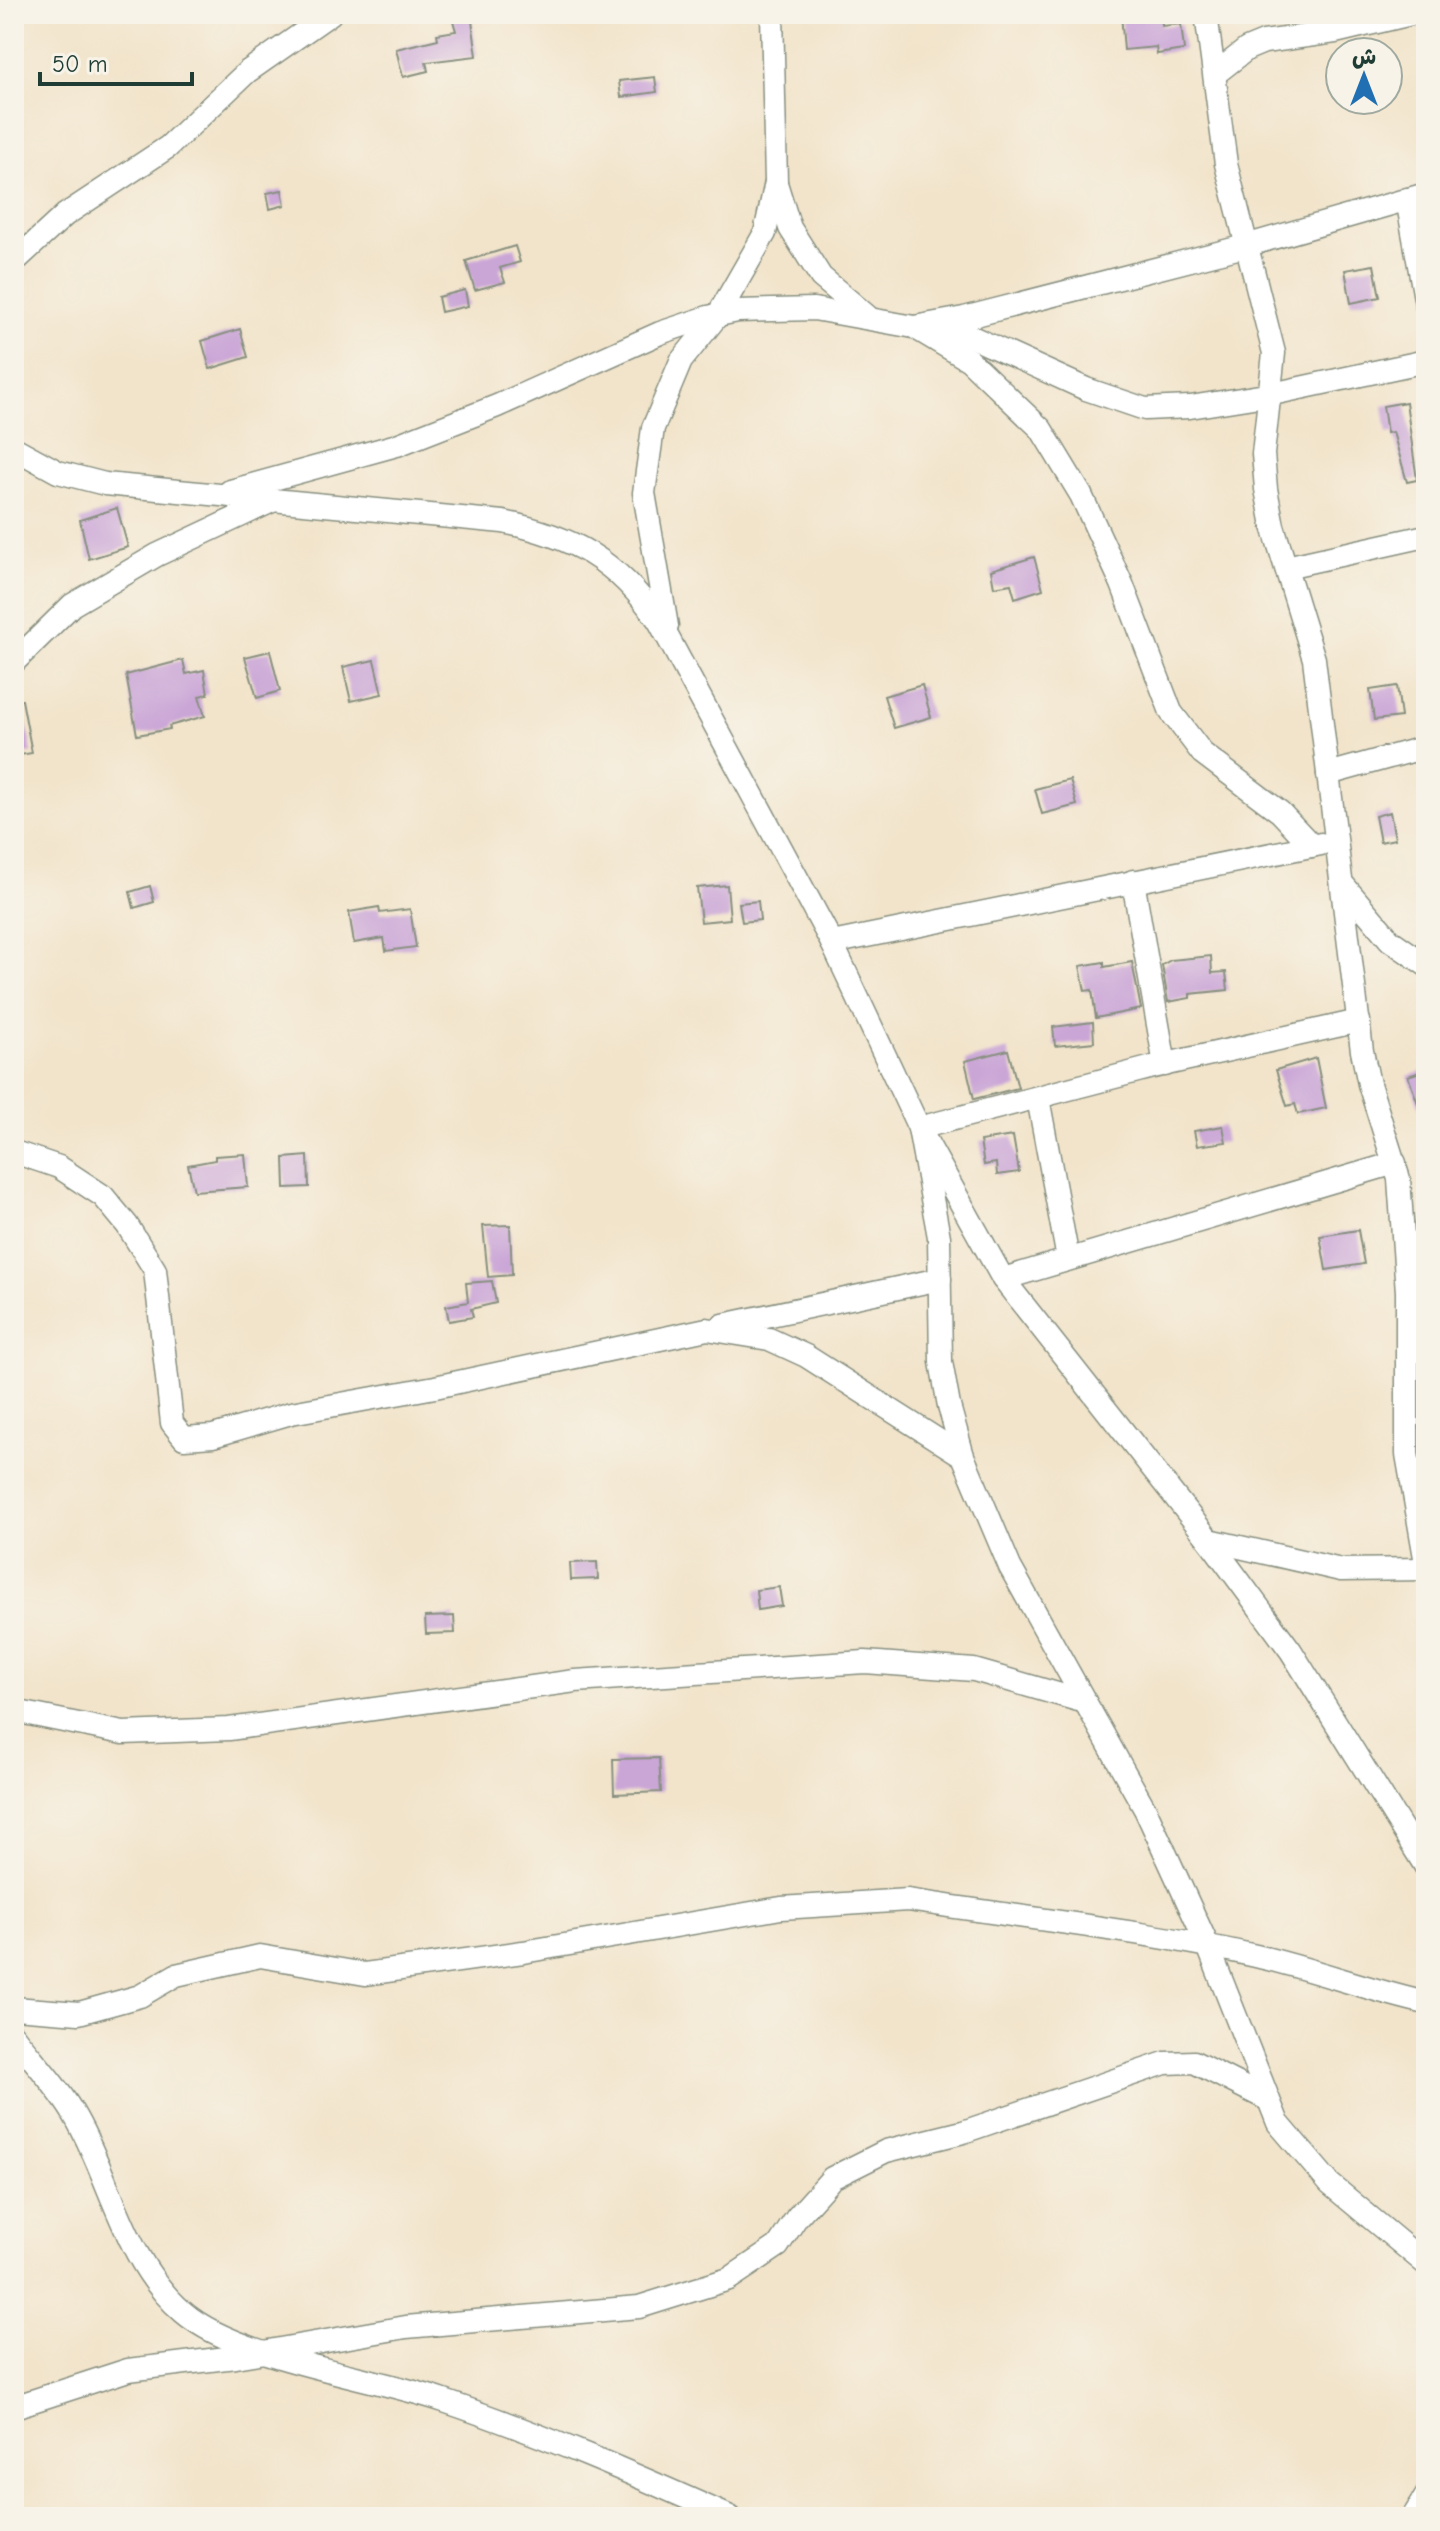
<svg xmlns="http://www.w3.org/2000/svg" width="1440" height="2531" font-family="'Comic Neue','Playpen Sans Arabic',sans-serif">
  <rect width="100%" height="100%" fill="#f7f3e8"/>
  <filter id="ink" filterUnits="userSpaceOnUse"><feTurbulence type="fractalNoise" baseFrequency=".0125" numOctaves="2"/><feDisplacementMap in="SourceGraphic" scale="16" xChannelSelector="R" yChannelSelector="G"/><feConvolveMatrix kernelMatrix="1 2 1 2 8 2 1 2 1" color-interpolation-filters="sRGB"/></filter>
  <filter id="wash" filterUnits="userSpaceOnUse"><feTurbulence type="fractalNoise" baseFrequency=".006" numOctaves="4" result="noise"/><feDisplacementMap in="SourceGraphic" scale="32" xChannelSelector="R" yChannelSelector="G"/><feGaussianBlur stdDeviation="1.8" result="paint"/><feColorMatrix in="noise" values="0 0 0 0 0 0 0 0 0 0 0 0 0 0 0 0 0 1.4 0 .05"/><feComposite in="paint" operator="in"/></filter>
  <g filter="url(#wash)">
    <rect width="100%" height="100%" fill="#f2e4cb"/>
    <g id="blocks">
      <!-- building -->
      <g fill="#caa6d7">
        <path d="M451 14H471L477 56 426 62 428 71 403 77 396 49 438 39 437 34 456 31Z"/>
        <path d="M1121 14H1161L1162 26 1181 24 1184 50 1157 54 1156 47 1124 50Z"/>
        <path d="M655 77 657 92 621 97 619 81Z"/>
        <path d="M282 190 285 205 270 209 267 193Z"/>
        <path d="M515 246 520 262 500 268 505 282 475 290 466 261Z"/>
        <path d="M1374 265 1380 297 1351 303 1345 270Z"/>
        <path d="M465 290 468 306 441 312 438 297Z"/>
        <path d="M240 329 248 357 210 369 202 341Z"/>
        <path d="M1406 402 1417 480 1407 482 1393 432 1387 433 1383 406Z"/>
        <path d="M117 508 128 547 89 559 80 520Z"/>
        <path d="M1034 557 1043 589 1015 598 1011 584 994 587 991 570Z"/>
        <path d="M270 651 280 691 257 698 245 657Z"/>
        <path d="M183 660 186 674 204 670 208 694 199 696 205 716 169 726 170 729 137 735 126 675Z"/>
        <path d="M374 660 382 694 351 701 343 667Z"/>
        <path d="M922 685 931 717 894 728 884 696Z"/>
        <path d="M1397 686 1401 717 1374 720 1370 690Z"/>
        <path d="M14 700H22L32 753 14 756Z"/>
        <path d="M1070 780 1077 805 1042 814 1035 789Z"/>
        <path d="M1390 812 1395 839 1380 842 1375 816Z"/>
        <path d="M727 885 730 919 701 922 697 888Z"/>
        <path d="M150 886 154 902 134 908 130 892Z"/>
        <path d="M758 901 760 920 742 922 739 903Z"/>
        <path d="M379 907 380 913 410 909 416 947 386 951 384 938 354 943 349 912Z"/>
        <path d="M1211 956 1212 973 1226 972 1228 990 1190 994V998L1168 1002 1162 965 1171 960Z"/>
        <path d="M1104 962V967L1132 962 1141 1009 1096 1018 1092 990 1085 991 1080 966Z"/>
        <path d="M1093 1022 1094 1042 1055 1046 1053 1027Z"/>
        <path d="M1008 1050 1018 1088 974 1099 965 1061Z"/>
        <path d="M1316 1058 1326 1108 1298 1114 1295 1104 1287 1106 1276 1070Z"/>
        <path d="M1426 1070V1120H1424L1408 1076Z"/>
        <path d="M1223 1126 1226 1142 1197 1146 1194 1131Z"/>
        <path d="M1013 1136 1019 1172 997 1175 996 1163 984 1165 980 1141Z"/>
        <path d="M245 1154 248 1187 194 1191 188 1165 215 1160V1156Z"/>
        <path d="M308 1156 309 1187 285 1188 284 1158Z"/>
        <path d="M510 1225 512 1275 488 1277 483 1226Z"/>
        <path d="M1358 1230 1364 1264 1326 1270 1320 1236Z"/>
        <path d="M492 1281 496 1303 471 1309 473 1317 449 1321 446 1306 468 1302 466 1283Z"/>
        <path d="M597 1562 598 1579 571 1580 570 1563Z"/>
        <path d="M779 1587 782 1606 758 1610 756 1590Z"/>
        <path d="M454 1616 455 1633 426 1634 425 1617Z"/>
        <path d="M659 1758 661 1792 614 1794 613 1759Z"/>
      </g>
    </g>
  </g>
  <g filter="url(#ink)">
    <use href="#blocks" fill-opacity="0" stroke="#889080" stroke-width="2"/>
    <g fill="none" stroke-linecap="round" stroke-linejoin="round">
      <!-- minor casing -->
      <g stroke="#889080" stroke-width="25">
        <g id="minor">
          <path d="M1206 14 1226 164 1274 353 1263 454 1266 489 1273 526 1314 659 1362 1051 1369 1084 1399 1179 1407 1292V1454L1426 1563"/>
          <path d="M1215 74 1247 49 1264 42 1335 32 1411 14"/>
          <path d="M776 183 790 228 821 277 867 316"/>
          <path d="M1407 199 1426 304"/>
          <path d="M14 262 65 215 168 147 247 72 330 14"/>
          <path d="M941 323 1086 389 1145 409 1190 407 1272 394 1426 361"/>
          <path d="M914 327 964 318 1245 246 1426 194"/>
          <path d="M14 448 58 472 105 484 503 522C573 536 617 561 659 621L832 943 919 1128 1003 1279 1209 1540 1291 1651 1426 1867"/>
          <path d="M230 491 397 445 497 406 660 333 708 317 738 311 814 309 914 327 969 360 1041 429 1081 495 1122 584 1171 712 1202 753 1280 812 1312 846"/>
          <path d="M1286 567 1426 536"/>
          <path d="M667 626 644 493 653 428 681 361 718 315 765 233 776 182 772 14"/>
          <path d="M14 662 72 605 157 555 272 501"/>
          <path d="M1328 774 1426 747"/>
          <path d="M1133 881 1165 1065"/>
          <path d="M1342 883 1390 940 1426 965"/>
          <path d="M832 943 1321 844"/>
          <path d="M1359 1021 1153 1067 919 1128 939 1237 941 1362 949 1406 963 1456 1010 1567 1146 1811 1208 1946 1278 2123 1330 2184 1426 2264"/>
          <path d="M1038 1098 1068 1259"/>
          <path d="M14 1152 59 1167 103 1196 127 1225 155 1270 172 1423 184 1438 213 1436 291 1413 435 1387 707 1329 769 1339 806 1356 963 1456"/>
          <path d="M1003 1279 1395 1163"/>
          <path d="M723 1325 940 1279"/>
          <path d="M1209 1540 1341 1570 1426 1569"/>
          <path d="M14 1711 123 1733 229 1729 575 1681 865 1662 974 1670 1085 1702"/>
          <path d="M14 2008 79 2013 140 1996 176 1975 260 1956 365 1974 523 1952 781 1908 908 1900C1023 1918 1142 1930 1256 1956 1313 1969 1368 1990 1426 2003"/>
          <path d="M14 2036C34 2062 60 2089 76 2118 112 2182 125 2262 183 2312 237 2359 372 2376 444 2401 542 2434 636 2475 730 2517"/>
          <path d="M14 2407 128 2370 235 2357 406 2327 639 2307 729 2279 778 2246 797 2217 832 2178 886 2151 963 2132 1165 2063 1194 2062 1265 2098"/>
          <path d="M1413 2517 1426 2496"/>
        </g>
      </g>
      <!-- minor -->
      <use href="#minor" stroke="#fff" stroke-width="22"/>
    </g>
  </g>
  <!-- margin -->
  <rect width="1440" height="2531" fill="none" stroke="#f7f3e8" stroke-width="48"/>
  <!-- north arrow -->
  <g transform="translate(1364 76)"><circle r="38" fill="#f7f3e8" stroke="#a1aaa0" stroke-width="2"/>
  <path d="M0-6L14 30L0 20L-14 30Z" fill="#1f6fb2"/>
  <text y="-12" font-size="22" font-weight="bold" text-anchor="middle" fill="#1f3d34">ش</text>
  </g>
  <!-- scale -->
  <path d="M40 72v12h152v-12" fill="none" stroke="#1f3d34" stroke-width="4"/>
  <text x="52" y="72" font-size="24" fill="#1f3d34" stroke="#f7f3e8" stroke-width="6" paint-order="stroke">50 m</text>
</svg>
